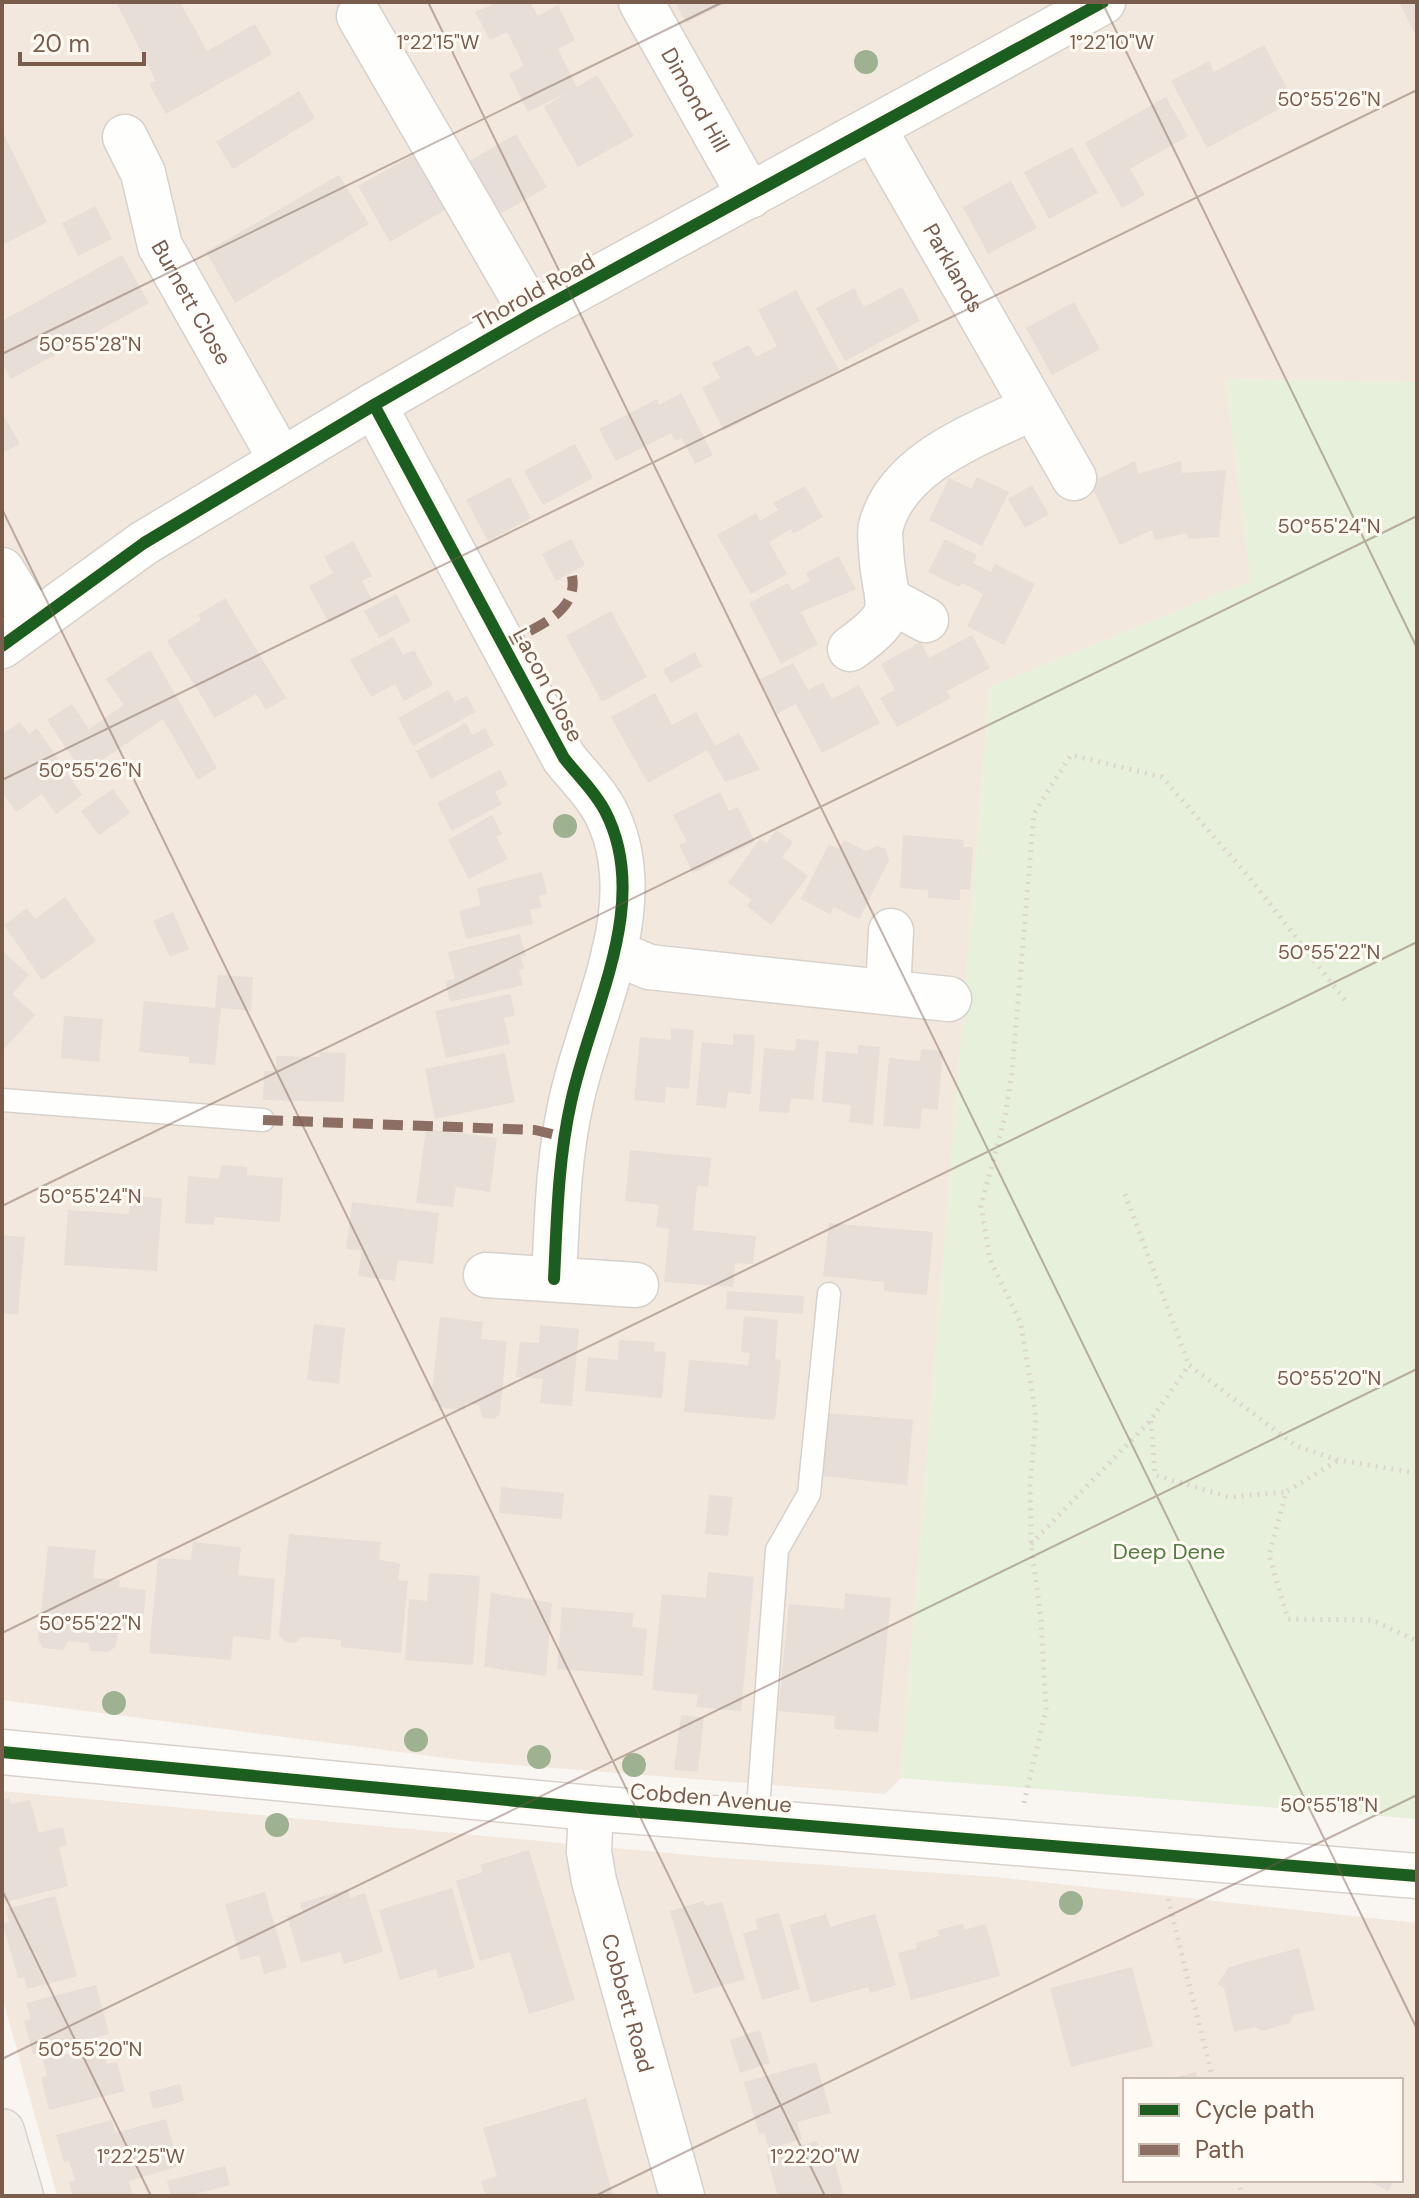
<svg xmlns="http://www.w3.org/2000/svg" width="1419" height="2198" font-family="'DM Sans',sans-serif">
  <rect width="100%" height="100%" fill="#f9f5f0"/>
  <!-- residential -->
  <g fill="#f2e8de" fill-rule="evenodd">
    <path d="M2 2H1417V382L1226 379 1251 581 990 687 901 1778 885 1794 477 1762 2 1700Z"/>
    <path d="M2 1791 711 1857 995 1877 1417 1923V2196H57L2 1996ZM1125 2080H1401V2180H1125Z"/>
  </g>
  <!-- green -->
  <path fill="#e7f0db" d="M1226 379 1417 382V1819L901 1778 990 687 1251 581Z"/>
  <!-- building -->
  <g fill="#e6ded7">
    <path d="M116 2H180L207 51 255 24 272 54 166 114 149 84 156 81Z"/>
    <path d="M490 2H530L538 16 558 5 575 40 558 49 577 87 597 75 634 136 578 167 544 107 568 92 528 112 509 74 524 66 507 32 490 40 475 12 492 5Z"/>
    <path d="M675 2H728L686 23Z"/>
    <path d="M1399 2H1417V38Z"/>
    <path d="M1264 45 1294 101 1207 148 1171 81 1209 61 1214 72Z"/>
    <path d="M299 91 315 118 233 169 216 142Z"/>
    <path d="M1166 97 1188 136 1130 169 1145 195 1122 208 1085 143Z"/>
    <path d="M2 131 47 222 2 245Z"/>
    <path d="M516 134 547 187 488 221 458 168Z"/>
    <path d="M1072 147 1098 193 1049 219 1024 172Z"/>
    <path d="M417 153 448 208 390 242 358 186Z"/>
    <path d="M339 175 369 224 235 303 206 252Z"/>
    <path d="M1011 181 1037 228 988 254 963 207Z"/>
    <path d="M95 206 112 239 78 256 62 223Z"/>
    <path d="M122 255 149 303 11 379 2 362V321Z"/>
    <path d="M902 287 920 321 845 361 816 308 854 288 864 307Z"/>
    <path d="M796 290 839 370 724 431 702 388 720 378 712 363 749 345 756 357 777 346 758 310Z"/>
    <path d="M1074 302 1100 349 1052 375 1026 328Z"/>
    <path d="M681 393 713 455 695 464 682 438 675 441 671 433 616 461 599 429 657 399 659 405Z"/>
    <path d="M2 413 20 444 2 453Z"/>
    <path d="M575 444 593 478 543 505 524 471Z"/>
    <path d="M1135 461 1138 474 1181 461 1182 473 1226 470 1219 537 1188 539 1187 533 1155 540 1152 530 1120 545 1090 483Z"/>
    <path d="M510 477 531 518 488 541 466 500Z"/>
    <path d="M977 477 1009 492 982 546 929 520 949 478 972 489Z"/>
    <path d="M1032 485 1049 514 1025 528 1008 499Z"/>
    <path d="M805 486 823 517 793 534 791 529 769 542 787 574 751 594 717 535 756 513 760 521 778 510 773 503Z"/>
    <path d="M571 539 585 565 556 581 542 554Z"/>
    <path d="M945 539 977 555 973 563 991 572 995 564 1035 584 1004 645 967 626 983 594 962 583 959 587 928 572Z"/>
    <path d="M353 541 372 576 362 581 372 600 329 623 309 586 333 573 324 557Z"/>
    <path d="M838 556 856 589 801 612 818 644 781 664 749 603 788 583 792 590 810 581 806 573Z"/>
    <path d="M396 594 411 621 379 638 364 611Z"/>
    <path d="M225 598 286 698 266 710 256 694 215 718 167 641 201 620 198 615Z"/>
    <path d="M611 611 647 677 602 702 566 636Z"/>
    <path d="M972 635 990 668 947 691 951 698 897 727 880 698 895 690 881 664 921 642 929 658Z"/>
    <path d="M393 637 403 655 414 650 433 685 404 701 395 684 371 697 350 660Z"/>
    <path d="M150 650 217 768 198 780 163 719 83 773 47 720 72 704 89 729 124 705 106 679Z"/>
    <path d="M695 652 702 666 671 683 663 670Z"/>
    <path d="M793 663 808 690 823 682 832 699 859 685 880 723 822 753 796 704 777 714 759 680Z"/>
    <path d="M448 690 455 702 467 696 476 712 413 746 398 718Z"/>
    <path d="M655 693 672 725 696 712 715 746 739 733 760 770 725 782 707 750 648 783 611 717Z"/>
    <path d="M20 722 29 734 37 728 82 795 56 814 42 794 16 812 2 792V734Z"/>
    <path d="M466 723 472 735 485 728 494 745 431 779 416 751Z"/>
    <path d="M500 770 508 785 495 792 502 804 452 831 437 803Z"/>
    <path d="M113 789 130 813 99 835 81 811Z"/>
    <path d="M720 792 729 811 738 807 755 842 693 873 679 845 687 842 673 815Z"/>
    <path d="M492 815 502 834 496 837 508 859 469 879 448 840Z"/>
    <path d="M776 830 793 842 782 857 808 876 771 925 747 906 752 900 728 883 760 839 767 843Z"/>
    <path d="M903 835 964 840 963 847H973L970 890 960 889V900L928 898V890L900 888Z"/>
    <path d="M844 840 866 851 877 846 886 849 889 860 859 919 834 907 830 914 801 899 829 844 839 849Z"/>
    <path d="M542 872 547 894 539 896 542 907 530 910 533 924 466 939 459 911 481 905 477 888Z"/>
    <path d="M65 897 96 941 42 980 4 925 27 908 35 919Z"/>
    <path d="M173 912 189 949 170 957 153 921Z"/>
    <path d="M520 934 526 956H521L524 969 519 970 523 985 450 1002 445 981 455 979 448 952Z"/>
    <path d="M2 951 29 975 12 994 35 1015 2 1051Z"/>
    <path d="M218 975 253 977 251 1011 221 1008 215 1065 189 1063V1057L139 1052 144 1001 215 1008Z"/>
    <path d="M510 994 515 1015 504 1018 510 1044 446 1058 435 1011Z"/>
    <path d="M64 1016 103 1019 99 1062 61 1058Z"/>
    <path d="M671 1028 694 1030 689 1089 666 1087 665 1103 634 1100 640 1037 671 1040Z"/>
    <path d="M733 1034 755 1035 751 1094 728 1092 726 1108 696 1105 702 1042 733 1045Z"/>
    <path d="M796 1039 819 1041 813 1100 791 1098 789 1113 759 1111 764 1048 795 1051Z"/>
    <path d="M858 1045 880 1047 873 1125 849 1122 851 1105 822 1102 826 1051 858 1054Z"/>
    <path d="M921 1049 943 1051 938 1110 922 1108 920 1129 883 1126 889 1058 920 1061Z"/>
    <path d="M320 1052 346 1053 344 1102 263 1100 264 1071H276V1056L319 1057Z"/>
    <path d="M505 1053 515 1102 435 1119 425 1069Z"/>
    <path d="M426 1129 497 1138 490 1192 456 1187 453 1207 416 1203Z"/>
    <path d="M630 1150 711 1158 708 1187 697 1186 693 1230 756 1236 753 1264 735 1263 733 1287 664 1282 669 1229 656 1227 659 1205 625 1201Z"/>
    <path d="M221 1165 247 1167V1175L283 1178 280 1222 215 1217 214 1225 185 1223 188 1176 219 1179Z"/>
    <path d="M131 1196 162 1198 157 1271 64 1265 68 1210 129 1214Z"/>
    <path d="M352 1202 439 1213 433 1264 398 1260 395 1281 358 1276 362 1250 346 1249Z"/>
    <path d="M829 1223 933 1232 927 1295 884 1291V1282L823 1276Z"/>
    <path d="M2 1235 25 1237 18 1315 2 1313Z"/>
    <path d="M727 1291 804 1296 803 1314 726 1309Z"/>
    <path d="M744 1316 778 1320 775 1359 781 1360 775 1420 684 1412 689 1360 748 1365 750 1353 741 1352Z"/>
    <path d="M440 1317 483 1322 481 1339 507 1341 500 1414 494 1419 483 1418 479 1405 465 1403V1410L439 1407V1402L431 1401Z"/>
    <path d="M314 1324 345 1328 339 1384 307 1380Z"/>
    <path d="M540 1325 579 1329 572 1406 540 1403 543 1379 516 1377 520 1342 539 1343Z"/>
    <path d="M619 1340 655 1342 654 1351 666 1352 662 1398 585 1391 588 1357 618 1360Z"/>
    <path d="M828 1413 913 1420 907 1485 822 1476Z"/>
    <path d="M501 1487 564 1493 562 1519 499 1513Z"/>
    <path d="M709 1495 733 1497 728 1536 705 1534Z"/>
    <path d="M289 1534 381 1542 379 1560 400 1563 398 1580 408 1581 401 1653 341 1647V1640L330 1639 302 1637 295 1643 285 1642 279 1634Z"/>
    <path d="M193 1542 241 1547 238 1575 275 1579 270 1640 233 1636 231 1660 149 1653 158 1558 191 1560Z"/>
    <path d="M48 1546 96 1550 93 1578 120 1580 119 1587 146 1590 142 1633 118 1631 116 1646 109 1652 91 1651 88 1643 68 1641 63 1650 43 1648 38 1639Z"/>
    <path d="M708 1572 754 1577 741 1711 696 1707 698 1695 652 1690 662 1594 706 1598Z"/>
    <path d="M429 1573 480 1576 473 1665 405 1660 409 1599 427 1601Z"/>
    <path d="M491 1593 552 1603 546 1676 484 1667Z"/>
    <path d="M845 1593 891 1598 878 1732 834 1729 835 1716 778 1711 789 1604 844 1609Z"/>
    <path d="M562 1607 634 1613 632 1627 647 1629 643 1676 557 1669Z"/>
    <path d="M681 1715 704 1718 698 1772 674 1770Z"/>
    <path d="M9 1798 11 1804 30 1800 39 1833 63 1827 67 1845 59 1847 68 1886 2 1903V1800Z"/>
    <path d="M529 1850 575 2000 529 2014 510 1952 480 1961 456 1881 483 1872 480 1865Z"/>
    <path d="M452 1888 475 1968 438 1978 436 1969 400 1980 379 1910Z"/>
    <path d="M348 1889 350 1898 365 1893 383 1952 344 1964 340 1952 301 1963 287 1916 303 1912 300 1903Z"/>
    <path d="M265 1892 287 1967 264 1974 259 1955 241 1960 225 1904Z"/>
    <path d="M55 1896 77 1976 27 1989 24 1977 18 1978 3 1924 9 1922 6 1909Z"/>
    <path d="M704 1901 705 1906 722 1902 745 1979 694 1994 670 1911Z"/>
    <path d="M779 1913 800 1989 762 2000 743 1934 758 1929 755 1919Z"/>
    <path d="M826 1914 830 1927 875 1914 896 1985 870 1993 868 1987 811 2003 789 1925Z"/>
    <path d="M963 1924 964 1930 986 1924 1000 1976 911 2000 898 1953 917 1948 916 1943 939 1936 938 1930Z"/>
    <path d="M1299 1948 1315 2010 1294 2015 1290 2023 1262 2031 1255 2027 1234 2032 1224 1988 1217 1984 1229 1967Z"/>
    <path d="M1132 1967 1153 2046 1071 2067 1050 1988Z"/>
    <path d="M96 1985 109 2034 33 2054 24 2021 31 2019 26 2003Z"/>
    <path d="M760 2030 770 2063 740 2073 730 2040Z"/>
    <path d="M103 2045 107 2064 117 2062 125 2091 49 2110 41 2078 47 2076 43 2060Z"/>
    <path d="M816 2062 831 2113 797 2122 802 2139 769 2149 764 2133 759 2134 744 2082Z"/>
    <path d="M1196 2072 1198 2080H1170V2079Z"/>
    <path d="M180 2084 184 2101 153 2109 149 2092Z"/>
    <path d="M586 2098 613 2196H486L481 2181 497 2176 483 2128Z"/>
    <path d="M166 2119 179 2166 129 2181 132 2194 73 2196 69 2182 75 2180 69 2161 64 2162 56 2135 112 2120 115 2133Z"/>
    <path d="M817 2141 824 2166 835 2162 844 2196H778L766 2154Z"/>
    <path d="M225 2166 230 2185 188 2196H171L167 2181Z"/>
    <path d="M1367 2180H1394L1388 2191Z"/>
  </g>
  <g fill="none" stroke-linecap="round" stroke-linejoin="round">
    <!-- lane casing -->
    <g stroke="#d7d1cb" stroke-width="25">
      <g id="lane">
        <path d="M2 1100 263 1120"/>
        <path d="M757 1822 777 1550 809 1494 829 1294"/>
      </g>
    </g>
    <!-- street casing -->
    <g stroke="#d7d1cb" stroke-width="47">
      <g id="street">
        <path id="s1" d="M641 2 750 196"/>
        <path d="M359 16 532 314"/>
        <path id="s2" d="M874 129 1074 478"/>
        <path id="s3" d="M125 137 143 173 160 246 281 460"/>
        <path d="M374 405 564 758C578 776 594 790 605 811 653 903 590 1011 571 1102 558 1160 557 1219 554 1279"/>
        <path d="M2 570 34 622"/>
        <path d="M891 601 926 620"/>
        <path d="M2 646 144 543 374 405 532 314 1103 2"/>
        <path d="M850 649C906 608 884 609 881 550 881 543 879 533 881 526 898 461 979 434 1032 408"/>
        <path d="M614 952 649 967 949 999"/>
        <path d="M888 992 891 931"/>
        <path d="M486 1275 636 1285"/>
        <path id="s4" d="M591 1808 589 1852 594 1881 682 2196"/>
      </g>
    </g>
    <!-- secondary casing -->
    <g stroke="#d9d2cb" stroke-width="47">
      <path id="secondary" d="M2 1752 591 1808 1417 1876"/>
    </g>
    <!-- primary casing -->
    <g stroke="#dad1cc" stroke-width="47">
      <path id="primary" d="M2 2131 21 2196"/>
    </g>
    <!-- path -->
    <g stroke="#dcd5d0" stroke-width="5" stroke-dasharray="2 6" stroke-linecap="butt">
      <path d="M1125 1194 1189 1365"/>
      <path d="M1151 1421 1155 1475 1229 1497 1286 1492"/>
      <path d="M1337 1461 1286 1492 1269 1555 1288 1619 1372 1620 1417 1641"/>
      <path d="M1031 1544 1151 1420 1189 1365 1296 1446 1338 1460 1417 1473"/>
      <path d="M1024 1803 1046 1709 1041 1620 1031 1544 1030 1486 1036 1417 1021 1324 990 1259 981 1206 1005 1117 1012 1073 1034 813 1071 755 1162 777 1249 877 1348 1004"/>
      <path d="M1168 1899 1213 2080"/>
      <path d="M1238 2180 1242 2196"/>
    </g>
    <!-- lane -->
    <use href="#lane" stroke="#fefefd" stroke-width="22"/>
    <!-- street -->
    <use href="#street" stroke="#fefefd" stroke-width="44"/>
    <!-- secondary -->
    <use href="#secondary" stroke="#fefefd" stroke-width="44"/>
    <!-- primary -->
    <use href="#primary" stroke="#f3eee8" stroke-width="44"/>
    <!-- quiet -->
    <g stroke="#8d6e63" stroke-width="10" stroke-dasharray="20 10" stroke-linecap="butt">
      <path d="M503 645C532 628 579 614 572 576"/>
      <path d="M263 1120 535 1130 565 1137"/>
    </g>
    <!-- cycleway casing -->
    <g stroke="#fffaf3" stroke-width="17">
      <g id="cycleway">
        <path d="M374 405 564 758C578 776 594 790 605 811 653 903 590 1011 571 1102 558 1160 557 1219 554 1279"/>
        <path d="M2 646 144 543 374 405 532 314 1103 2"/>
        <path d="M2 1752 591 1808 1417 1876"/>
      </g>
    </g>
    <!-- cycleway -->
    <use href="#cycleway" stroke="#1b5e20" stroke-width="12"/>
  </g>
  <!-- trees -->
  <g fill="#9eb190">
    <circle cx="866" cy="62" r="12"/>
    <circle cx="565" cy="826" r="12"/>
    <circle cx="114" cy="1703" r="12"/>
    <circle cx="416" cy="1740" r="12"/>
    <circle cx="539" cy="1757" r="12"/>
    <circle cx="634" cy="1765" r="12"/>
    <circle cx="277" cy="1825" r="12"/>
    <circle cx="1071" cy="1903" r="12"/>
  </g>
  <!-- ticks -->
  <path fill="none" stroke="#7a5c4d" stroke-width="2" stroke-opacity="0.45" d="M428 2 1417 2029M1102 2 1417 648M2 354 723 2M2 509 825 2196M2 780 1417 90M2 1206 1417 516M2 1633 1417 942M2 1890 151 2196M2 2059 1417 1369M595 2196 1417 1795"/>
  <g text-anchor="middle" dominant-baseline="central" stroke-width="6" stroke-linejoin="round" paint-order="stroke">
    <!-- street labels -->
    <g font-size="22" fill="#7a5c4d" stroke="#fffaf3">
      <text stroke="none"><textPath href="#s1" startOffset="112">Dimond Hill</textPath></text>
      <text stroke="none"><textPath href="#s2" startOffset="160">Parklands</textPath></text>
      <text transform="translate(534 292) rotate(-29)">Thorold Road</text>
      <text stroke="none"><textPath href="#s3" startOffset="180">Burnett Close</textPath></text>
      <text transform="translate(548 685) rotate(62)">Lacon Close</text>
      <text transform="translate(711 1798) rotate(5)">Cobden Avenue</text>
      <text stroke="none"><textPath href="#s4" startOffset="200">Cobbett Road</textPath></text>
    </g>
    <!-- park labels -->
    <g font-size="22" fill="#537a41" stroke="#fffaf3">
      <text x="1169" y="1551">Deep Dene</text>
    </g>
  </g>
  <g font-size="20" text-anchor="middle" fill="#7a5c4d" stroke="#fffaf3" stroke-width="6" stroke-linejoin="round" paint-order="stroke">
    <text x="1112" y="49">1°22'10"W</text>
    <text x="438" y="49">1°22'15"W</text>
    <text x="1329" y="106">50°55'26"N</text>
    <text x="90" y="351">50°55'28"N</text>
    <text x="1329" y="533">50°55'24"N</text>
    <text x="90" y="777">50°55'26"N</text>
    <text x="1329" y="959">50°55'22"N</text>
    <text x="90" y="1203">50°55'24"N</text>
    <text x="1329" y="1385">50°55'20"N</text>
    <text x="90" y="1630">50°55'22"N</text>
    <text x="1329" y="1812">50°55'18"N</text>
    <text x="90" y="2056">50°55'20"N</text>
    <text x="141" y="2163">1°22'25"W</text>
    <text x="815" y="2163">1°22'20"W</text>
  </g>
  <!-- border -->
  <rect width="1419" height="2198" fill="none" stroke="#7a5c4d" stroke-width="8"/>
  <!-- legend -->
  <rect x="1123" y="2078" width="280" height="104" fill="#fffaf3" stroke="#cabbb1" stroke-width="2"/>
  <rect x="1139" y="2104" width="40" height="12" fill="#1b5e20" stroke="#cabbb1" stroke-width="2"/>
  <text x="1195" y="2118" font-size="24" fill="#7a5c4d">Cycle path</text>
  <rect x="1139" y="2144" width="40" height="12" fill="#8d6e63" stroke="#cabbb1" stroke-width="2"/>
  <text x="1195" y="2158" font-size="24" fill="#7a5c4d">Path</text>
  <!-- scale -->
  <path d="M20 52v12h124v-12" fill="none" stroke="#7a5c4d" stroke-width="4"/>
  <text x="32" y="52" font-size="24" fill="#7a5c4d" stroke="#fffaf3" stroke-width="6" paint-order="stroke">20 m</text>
</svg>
